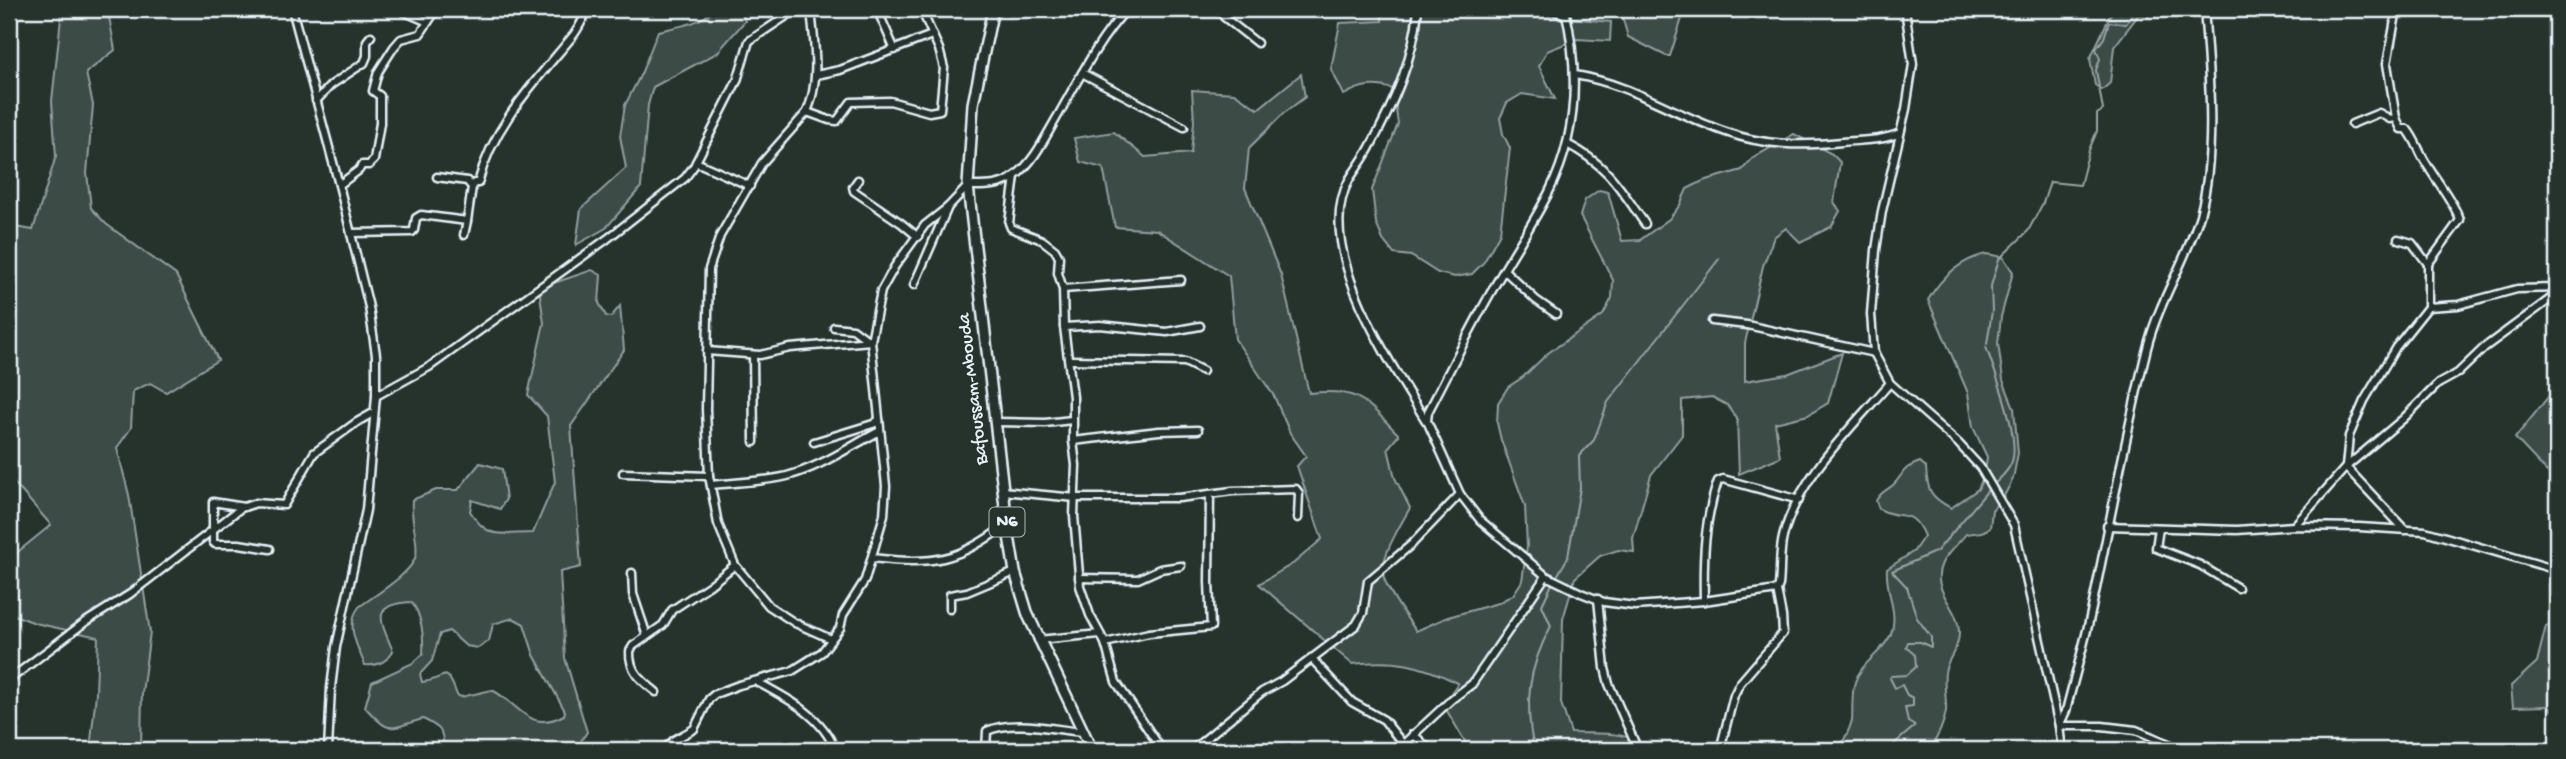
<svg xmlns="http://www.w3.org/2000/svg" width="2566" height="759" font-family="'Gochi Hand',sans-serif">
  <rect width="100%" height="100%" fill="#26332d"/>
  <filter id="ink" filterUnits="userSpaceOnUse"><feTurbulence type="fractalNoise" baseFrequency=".0143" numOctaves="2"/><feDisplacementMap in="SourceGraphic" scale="14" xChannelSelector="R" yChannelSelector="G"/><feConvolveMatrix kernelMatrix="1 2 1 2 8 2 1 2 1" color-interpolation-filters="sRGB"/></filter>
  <g filter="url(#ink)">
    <!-- green -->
    <g fill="#3e4b47" stroke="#939ea0" stroke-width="2" fill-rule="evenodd">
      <path d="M62 9H105L108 11 115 50 86 73 93 105 87 173 91 208 106 224 176 275 218 360 166 392 150 383 133 391 131 428 117 448 129 495 150 632 142 693 141 750H90L96 693 98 637 35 623 9 613V559L51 525 9 477V226L33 230 56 156 52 101Z"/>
      <path d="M713 9H741L745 21 717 53 653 87 648 105 641 187 606 228 576 245 581 209 626 168 620 136 625 105 641 74 658 31C675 27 703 24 713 9Z"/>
      <path d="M1381 9H1502L1525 14 1611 22 1610 41 1577 39 1547 51 1539 66 1555 99 1522 94 1507 103 1500 118 1503 134 1510 148 1500 233 1484 262 1472 274 1455 277 1438 273 1411 256 1394 254 1383 240 1376 223 1372 190 1398 124 1393 89C1373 83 1362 85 1344 95L1331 69 1340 23 1382 21Z"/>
      <path d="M1620 9H1685L1670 56H1666L1628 37Z"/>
      <path d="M2113 9H2143L2114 47 2110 83 2102 90 2095 85 2090 59Z"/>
      <path d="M1301 74 1305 97 1283 114 1249 148 1245 188 1281 275 1309 393C1361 388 1365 401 1399 435L1388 448 1395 478 1410 508C1401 524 1381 556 1383 574 1385 588 1407 618 1416 631L1448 617 1498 603 1513 595 1522 581 1527 546 1525 506 1501 440 1497 423 1498 403 1508 387 1523 377 1548 353 1603 315 1612 298 1613 280 1580 216 1585 200 1599 190 1608 192 1622 241 1640 240 1669 219 1680 205 1687 189 1703 181 1742 170 1753 158 1794 134 1832 154 1840 162 1834 202 1840 211 1831 227 1800 242 1786 228 1774 237 1763 266 1745 343V381L1787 374 1842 353 1828 403 1808 415 1775 423 1780 457 1739 474 1737 419 1727 405 1712 397 1682 400V435L1651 475 1633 538 1634 552 1618 550 1600 556 1575 578 1563 619 1561 703 1571 733C1596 734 1630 729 1647 750H1470L1443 704 1458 683C1419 664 1395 659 1352 664L1259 584 1294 563 1322 539 1297 466 1306 456 1290 433 1274 396 1235 339 1229 276 1157 230 1115 227 1103 168 1080 162 1074 138 1114 132 1145 157 1191 153 1194 121 1192 90 1234 93 1258 109Z"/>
      <path d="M1986 254 2003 257 2013 272 2001 317 1998 343 2003 380 2014 408 2018 453 2013 479 2004 496 1992 510 1990 528 1982 532 1966 534C1959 543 1947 553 1942 563 1929 591 1960 607 1959 633 1959 648 1950 655 1946 668 1942 681 1947 697 1946 711 1944 725 1937 737 1930 750H1839C1843 741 1850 730 1852 720 1853 708 1851 694 1855 682 1861 662 1883 653 1891 634 1899 612 1885 591 1887 569L1914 551 1924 536C1911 506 1903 522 1879 509L1876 501C1880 492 1886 491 1893 485 1906 472 1899 470 1920 462L1926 467C1927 490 1930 497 1951 508L1978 489 1985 473 1987 457 1973 427 1968 393 1928 300C1941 278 1960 260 1986 254Z"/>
      <path d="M592 270 601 275 599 303 606 316 611 317 620 306 624 350 571 426 581 567 560 572 565 658 587 732 575 750H444C443 729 441 728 423 719 388 729 390 735 365 707L372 682 413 663 423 654C424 637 422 614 411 602 369 604 381 622 393 651 387 662 377 666 365 665 357 646 345 625 359 607 373 596 413 573 416 555 419 543 410 518 412 500L436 490H458L480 463 502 469 506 499 500 509 472 500 470 511C488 541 501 533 533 533L555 482 547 416 528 395 544 323 539 288ZM513 618 524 624 534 655 565 711 564 715C528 734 520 704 492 690L461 697 457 695C445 662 446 680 422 682L420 674 432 661 440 634 449 631 466 646 478 648 489 641 493 624Z"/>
      <path d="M2557 386V459L2547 472 2515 438Z"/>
      <path d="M2546 626H2557V714L2547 706 2513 707 2511 686 2537 662Z"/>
    </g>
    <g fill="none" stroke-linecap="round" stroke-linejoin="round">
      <!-- stream -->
      <g stroke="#98a3a5" stroke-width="2">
        <path d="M1987 344 1992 311 1991 286 1999 259 2028 231 2043 203 2050 182 2080 185 2089 150 2097 131V114L2103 110 2096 70 2100 59 2096 49 2104 38 2109 22 2126 24 2133 13 2148 17 2150 9"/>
        <path d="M1986 347C1995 372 2022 440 2011 464 2007 472 2000 479 1993 485"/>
        <path d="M1556 578 1568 557 1580 488 1579 456 1594 440 1608 402 1719 259"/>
        <path d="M1891 676 1907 675 1916 667 1915 655 1906 647 1908 642H1920L1931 647V637L1917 618 1907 587 1892 571 1937 551 1989 489"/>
        <path d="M1534 750C1524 702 1528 669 1551 626L1542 605 1553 582"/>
        <path d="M1887 750 1915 726 1908 722 1905 707 1913 706V698L1907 695 1902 685 1895 688 1890 678"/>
      </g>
      <!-- minor casing -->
      <g stroke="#e8f1f8" stroke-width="11">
        <g id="minor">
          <path d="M292 9 339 185 369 307 376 355V396L366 510 336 647 331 688 328 750"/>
          <path d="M398 9 428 22"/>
          <path d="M811 9C814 43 821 79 807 112L762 163 720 236 709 269 706 409 709 476 718 524 735 565 769 606 795 623 831 639"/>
          <path d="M818 9H833"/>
          <path d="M877 9 895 50"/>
          <path d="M1223 9 1224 17 1257 43"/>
          <path d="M1418 9C1414 59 1393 105 1369 149 1363 160 1355 170 1349 180 1312 249 1391 363 1426 421"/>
          <path d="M1550 9 1566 15"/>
          <path d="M1565 9C1579 70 1578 134 1549 192 1534 222 1515 250 1498 280 1473 323 1451 368 1428 412L1427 421 1460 494 1480 520 1546 576 1581 593 1604 602 1635 606 1704 601 1777 590 1779 585C1781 569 1779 553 1783 537 1797 479 1853 426 1890 383"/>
          <path d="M1905 9 1913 64 1906 109 1882 211 1876 250 1871 314 1874 353 1890 383 1958 443 1980 467 2014 525 2059 726 2062 750"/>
          <path d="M2397 9 2387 64 2396 118 2401 129H2407C2416 140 2419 152 2426 163 2437 182 2452 199 2460 220L2428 264V307L2396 347 2364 401 2349 436 2346 467 2405 530"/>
          <path d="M1082 73 1184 127"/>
          <path d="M816 75 840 70 932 35"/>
          <path d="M1575 75C1630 84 1674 114 1726 132 1764 146 1802 146 1842 142 1862 140 1882 141 1900 133"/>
          <path d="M316 101 331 85 364 63 367 56V41L371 36"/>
          <path d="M807 112 829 120 837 121 851 102 890 101 929 112 940 110 944 68 939 49 921 9"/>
          <path d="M2352 124 2379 113 2390 119 2396 118"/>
          <path d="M1567 144C1608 165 1620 188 1645 224"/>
          <path d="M696 162 750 186"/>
          <path d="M1015 176 1009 223 1011 228 1042 240 1055 250 1059 257 1058 273 1063 289 1064 327 1073 397V441L1076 465 1074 516 1080 586 1090 615 1105 643 1116 682 1162 750"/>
          <path d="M437 177 467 181 472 187 474 183H478C493 125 535 82 572 37 579 29 583 18 588 9"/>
          <path d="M858 180 853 187 854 191 901 223 918 237"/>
          <path d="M339 185 359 170 362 165H369L374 160 380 123V96L373 91 378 72 394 47 401 39 420 34 437 9"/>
          <path d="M351 233 412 232 414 230 416 218 421 215 467 221 472 187"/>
          <path d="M464 235 467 221"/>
          <path d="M2398 239 2412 243 2428 264"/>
          <path d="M1504 270 1536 300 1556 314"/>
          <path d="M914 285 948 207"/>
          <path d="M1063 289 1181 280"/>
          <path d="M2428 307 2458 305 2517 289 2557 288"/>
          <path d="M1712 321 1747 325 1874 353"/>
          <path d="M834 327 853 329 869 341"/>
          <path d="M1064 327 1100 325 1167 332 1200 326"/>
          <path d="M707 351 760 355 790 348 871 341"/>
          <path d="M753 355 754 442"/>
          <path d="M1070 360 1185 362 1203 371"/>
          <path d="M376 396 429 367 607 239 685 178 694 166 737 81 749 41 797 9"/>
          <path d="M995 422 1045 423 1072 420"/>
          <path d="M1073 441 1159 431 1198 430"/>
          <path d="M814 442 873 424 879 420"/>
          <path d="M623 473 709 476"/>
          <path d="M711 485C736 482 763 482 787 476 821 467 849 447 880 431"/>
          <path d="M1003 491 1076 498H1179L1232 491 1296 489 1299 493 1298 518"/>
          <path d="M244 507 213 502V542L215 544H239L270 549"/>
          <path d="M2107 526 2237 530 2294 526 2359 527 2425 531 2557 570"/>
          <path d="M2294 526 2346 467 2403 419 2438 384 2458 373 2485 347 2557 294"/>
          <path d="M2159 528 2156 548 2200 565 2238 588"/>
          <path d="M872 558C933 565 958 562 1007 524"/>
          <path d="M632 573 633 594 647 636"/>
          <path d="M1079 578 1138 579 1160 569 1181 566"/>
          <path d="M1598 599 1605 668 1609 684 1638 750"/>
          <path d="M1704 601C1703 559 1704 521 1718 481L1723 479 1799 500"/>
          <path d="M950 609V595L967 592 1015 572"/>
          <path d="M1038 640 1100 634"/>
          <path d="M1105 643 1149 633 1211 627 1209 582 1210 494"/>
          <path d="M1311 658 1352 702 1384 720 1403 744"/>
          <path d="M9 680 84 623 130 594 241 508 256 503 284 505 314 453 357 422 373 413"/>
          <path d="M757 682C787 698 823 716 835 750"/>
          <path d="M656 692C641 680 629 671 630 651L633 646 663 625 672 610 710 585 735 565"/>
          <path d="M2060 724 2066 711C2075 675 2086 639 2093 603 2111 518 2126 432 2147 348 2159 301 2186 261 2200 215 2217 152 2209 73 2204 9"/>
          <path d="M2059 726H2102L2136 730 2183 750"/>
          <path d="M1413 734 1430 750"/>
          <path d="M663 750 674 740 694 729 709 699 715 694 739 685 792 671 822 652 840 628 843 615 865 580 884 515 886 486 871 341 881 291 895 266 925 225 948 207 968 186C985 186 1001 187 1015 176 1033 163 1045 138 1056 119 1078 81 1097 41 1127 9"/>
          <path d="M986 750 987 731C1013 719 1056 730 1083 732"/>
          <path d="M1192 750 1262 692 1282 681 1356 625 1363 613 1368 581 1412 544 1460 494"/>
          <path d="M1397 750 1452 699 1472 684 1546 576"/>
          <path d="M1720 750 1734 695 1740 683 1783 633 1782 616 1777 590"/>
        </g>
      </g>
      <!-- highway casing -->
      <g stroke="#e8f1f8" stroke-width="14">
        <path id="highway" d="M993 9 973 104 968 186 1007 524 1015 572 1028 615 1092 750"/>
      </g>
      <!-- minor -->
      <use href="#minor" stroke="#26332d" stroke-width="6"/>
      <!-- highway -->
      <use href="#highway" stroke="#26332d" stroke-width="9"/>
    </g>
  </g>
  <g text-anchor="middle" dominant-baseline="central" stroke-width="6" stroke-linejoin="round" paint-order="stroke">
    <!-- shield labels -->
    <rect fill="#26332d" stroke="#aeb8bb" stroke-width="2" x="989.5" y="507.5" width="35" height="29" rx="5"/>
    <g font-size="18" font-weight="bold" fill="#e8f1f8">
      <text x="1007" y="522">N6</text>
    </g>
    <!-- street labels -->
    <g font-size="19" fill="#e8f1f8" stroke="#26332d">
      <text transform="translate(974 389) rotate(-97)">Bafoussam-Mbouda</text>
    </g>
  </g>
  <!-- margin -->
  <rect width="2566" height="759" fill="none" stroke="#26332d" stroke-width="35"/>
  <rect x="18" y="18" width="2531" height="724" fill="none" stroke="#e8f1f8" stroke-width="2.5" filter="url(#ink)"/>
</svg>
